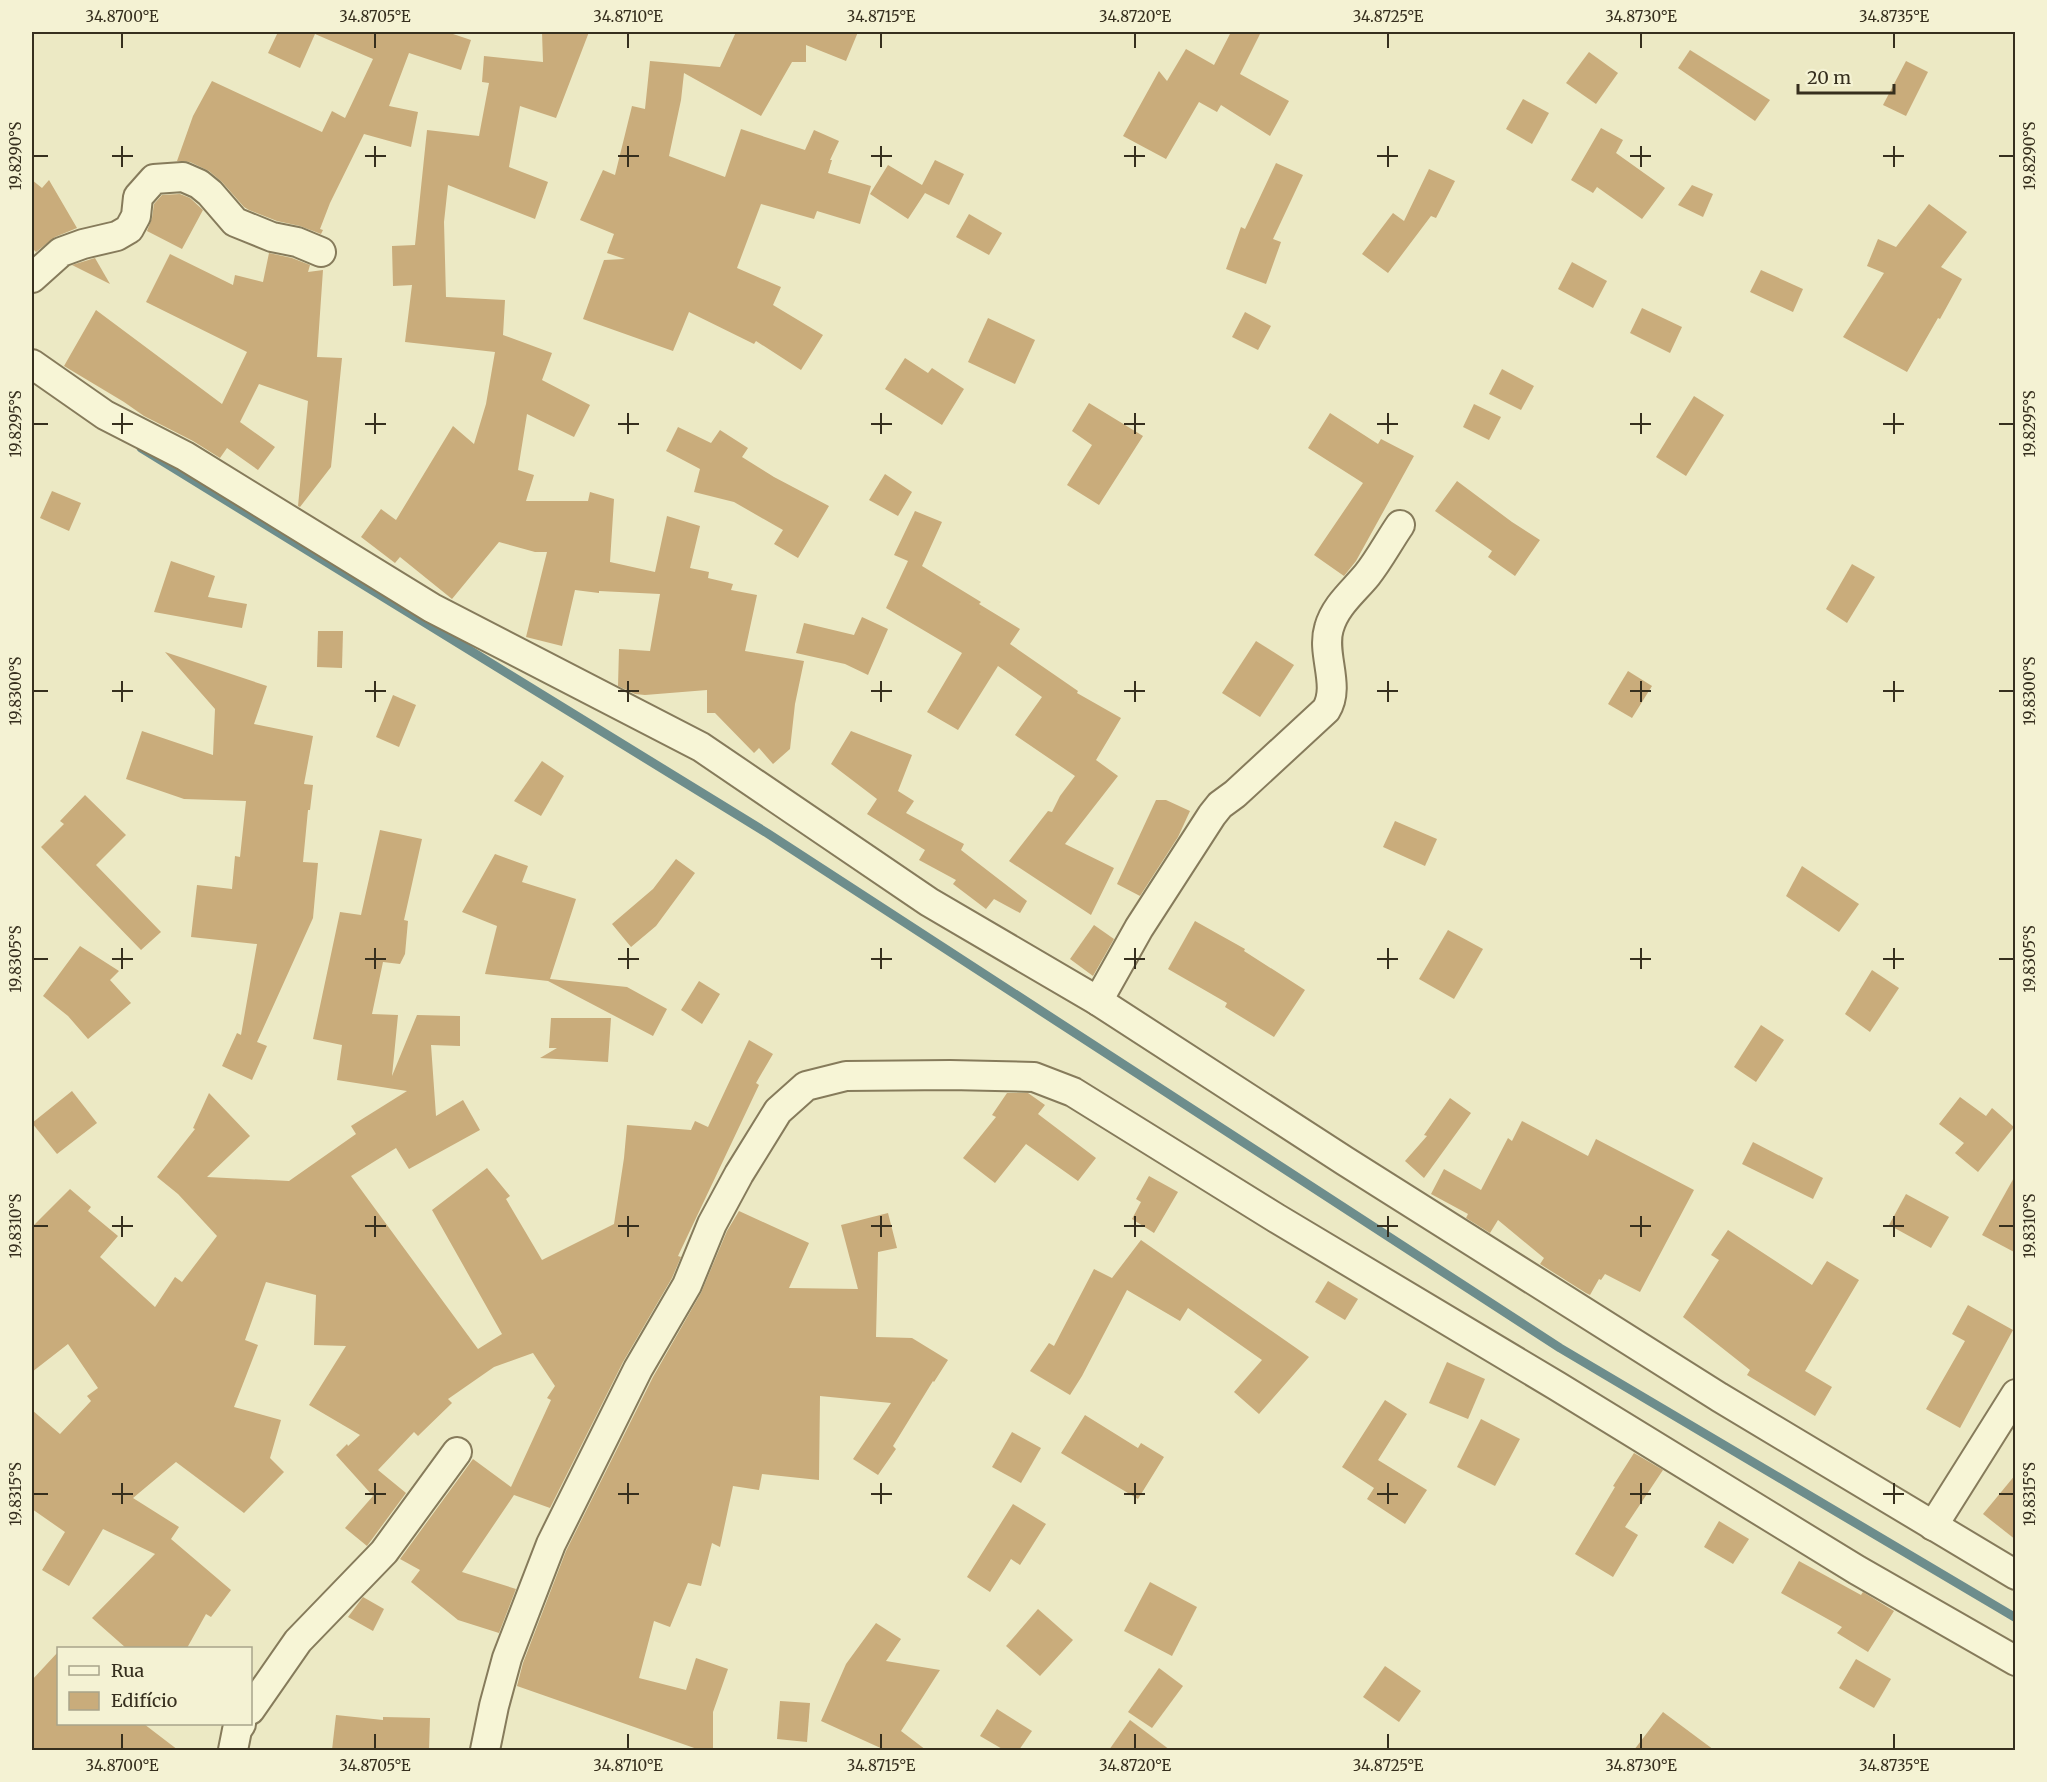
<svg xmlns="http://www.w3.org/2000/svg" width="2047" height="1782" font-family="Merriweather,serif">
  <rect width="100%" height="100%" fill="#ece9c4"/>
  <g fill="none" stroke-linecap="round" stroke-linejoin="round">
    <!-- stream -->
    <path stroke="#6d8d8c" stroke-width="9" d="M141 448 767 833 1560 1348 2016 1618"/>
  </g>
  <!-- building -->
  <g fill="#c9ac7b">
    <path d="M278 32H447L471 40 461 70 409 53 389 106 418 112 411 147 364 134 330 203 320 229 323 230 321 234 300 226 277 221 249 210 244 207 222 182 209 171 190 162 177 161 193 116 212 81 322 132 332 111 345 118 373 59 315 34 300 68 268 53Z"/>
    <path d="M542 32H589L556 118 520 106 509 167 548 182 535 219 448 185 444 222 446 297 505 300 503 335 552 353 542 380 590 405 574 437 527 414 518 470 534 475 526 501H588L590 492 614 499 610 562 655 572 667 516 700 526 690 568 709 572 708 578 733 584 731 590 757 595 745 651 804 661 795 704 790 749 773 764 759 748 754 753 715 713H707V690L645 695 635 694 618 686 619 649 650 651 660 594 599 591V593L575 590 562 646 526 637 547 552H535L499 542 452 599 400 557 395 563 361 537 381 509 396 520 453 426 474 444 486 404 495 352 405 342 412 285 393 286 392 246 415 245 427 130 479 136 489 83 482 82 484 56 543 62Z"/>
    <path d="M736 32H858L846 61 806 45V62H792L761 116 684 73 681 100 669 156 725 177 741 129 805 150 814 130 839 141 830 160H832L828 173 871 186 860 224 817 211 814 219 761 204 737 268 781 287 773 305 823 335 801 370 756 341 754 344 689 312 673 351 583 319 604 260 625 259 607 253 614 234 580 220 603 170 615 175 632 106 645 109 650 61 720 67Z"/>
    <path d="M1231 32H1261L1240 74 1289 101 1270 136 1221 105 1217 112 1199 102 1166 159 1123 136 1159 71 1167 81 1186 49 1214 65Z"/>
    <path d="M1690 50 1770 100 1755 121 1678 68Z"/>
    <path d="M1589 52 1618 73 1596 104 1566 83Z"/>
    <path d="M1906 61 1928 72 1906 116 1883 105Z"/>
    <path d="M1523 99 1549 113 1532 144 1506 129Z"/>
    <path d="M1601 128 1623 140 1616 153 1665 188 1642 219 1597 187 1593 193 1571 180Z"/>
    <path d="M935 160 964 174 949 205 925 193 908 219 870 194 888 165 922 185Z"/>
    <path d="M1276 163 1303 175 1273 239 1281 242 1266 284 1226 269 1241 227 1245 229Z"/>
    <path d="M1429 169 1455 181 1436 218 1431 216 1388 273 1362 254 1393 213 1404 221Z"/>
    <path d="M32 180 42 188 49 180 77 228 55 237 36 252 32 248Z"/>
    <path d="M1692 185 1713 194 1703 217 1678 205Z"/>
    <path d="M180 194 190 198 203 210 182 249 147 231 152 218 154 204 162 195Z"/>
    <path d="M1929 204 1967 232 1941 267 1962 279 1940 319 1938 318 1907 372 1843 337 1884 273 1867 266 1878 239 1896 247Z"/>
    <path d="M969 214 1002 233 989 255 956 237Z"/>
    <path d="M269 253 292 258 310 265 308 272 323 270 317 357 342 358 331 467 300 507 298 506 308 401 259 384 240 422 275 447 258 470 227 448 220 458 193 441 144 416 124 402 64 366 96 310 222 404 247 352 146 302 170 254 233 285 235 275 263 282Z"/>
    <path d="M95 258 110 284 72 265Z"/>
    <path d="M1572 262 1607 281 1593 308 1558 289Z"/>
    <path d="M1761 270 1803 289 1793 312 1750 292Z"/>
    <path d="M1642 308 1682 327 1670 353 1630 333Z"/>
    <path d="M1245 312 1271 326 1258 350 1232 337Z"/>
    <path d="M988 318 1035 340 1015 384 968 362Z"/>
    <path d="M905 358 928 373 932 368 964 389 942 425 885 389Z"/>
    <path d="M1502 369 1534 386 1521 410 1489 394Z"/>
    <path d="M1694 396 1724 415 1686 476 1656 457Z"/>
    <path d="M1089 403 1143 436 1099 505 1067 485 1092 445 1072 431Z"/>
    <path d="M1474 404 1501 417 1489 440 1463 427Z"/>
    <path d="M1330 413 1378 444 1381 439 1414 456 1356 561 1344 576 1314 555 1363 483 1308 448Z"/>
    <path d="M678 427 711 443 720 430 748 448 742 457 774 477 829 506 798 558 774 544 783 530 734 502 694 492 700 469 666 451Z"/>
    <path d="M885 474 912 492 898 516 869 500Z"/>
    <path d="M1457 481 1512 522 1540 540 1515 576 1488 557 1492 551 1435 511Z"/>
    <path d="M52 491 81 503 69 531 40 518Z"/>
    <path d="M915 511 942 522 922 566 981 602 979 604 1020 629 1010 644 1078 691 1077 693 1121 718 1096 760 1118 776 1065 844 1114 868 1091 915 1009 861 1048 811 1052 812 1060 796 1075 776 1015 735 1042 697 998 666 958 730 927 712 962 653 886 608 908 561 894 555Z"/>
    <path d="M171 561 215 576 208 597 247 604 242 628 154 612Z"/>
    <path d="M1852 564 1875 577 1847 623 1826 609Z"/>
    <path d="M862 617 888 629 868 675 845 664 796 653 804 623 854 635Z"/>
    <path d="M318 631H343L342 668 317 667Z"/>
    <path d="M1256 641 1294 665 1260 717 1222 693Z"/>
    <path d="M165 652 267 686 254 724 313 736 304 784 313 785 310 810H308L303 862 318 863 313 918 257 1042 267 1046 252 1080 222 1066 237 1033 241 1035 257 944 191 937 197 885 232 889 235 856 240 857 246 801 184 799 126 779 142 731 213 755 215 709Z"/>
    <path d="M1628 671 1652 686 1632 718 1608 704Z"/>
    <path d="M393 695 416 705 399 747 376 737Z"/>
    <path d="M851 731 912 755 898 791 914 801 906 813 964 844 961 850 1027 901 1020 913 994 899 986 909 953 884 956 880 919 860 925 850 867 814 877 799 831 764Z"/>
    <path d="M542 761 564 776 541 816 514 801Z"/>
    <path d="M85 795 126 835 96 865 161 932 141 950 41 847 64 824 60 821Z"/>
    <path d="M1156 800H1166L1190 811 1178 837 1140 896 1117 884Z"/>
    <path d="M1395 821 1437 839 1425 866 1383 847Z"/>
    <path d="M380 830 422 839 404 920 408 921 405 954 400 964 383 962 372 1014 398 1015 392 1076 417 1015 460 1016V1046L431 1045 436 1116 463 1100 480 1130 409 1169 396 1148 351 1176 478 1349 502 1334 432 1210 487 1168 510 1196 506 1199 542 1260 614 1224 624 1158 627 1125 691 1130 695 1121 708 1127 749 1040 773 1054 756 1083 759 1085 678 1256 681 1257 672 1278 623 1362 550 1508 514 1495 462 1572 516 1589 499 1633 458 1620 411 1582 420 1570 400 1559 473 1459 511 1487 551 1400 547 1398 555 1386 533 1353 494 1367 448 1399 452 1403 418 1436 414 1432 378 1470 406 1493 367 1546 345 1528 373 1496 336 1455 347 1444 348 1446 360 1435 309 1405 346 1346 314 1345 316 1295 266 1282 245 1340 258 1345 234 1407 281 1420 270 1458 284 1472 244 1513 176 1462 133 1498 179 1527 171 1539 231 1590 211 1617 206 1614 187 1648H126L92 1618 155 1554 103 1529 69 1586 42 1570 65 1532 32 1509V1410L60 1434 91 1401 87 1396 98 1388 68 1344 32 1372V1227L70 1189 91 1207 88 1211 118 1236 100 1257 155 1307 175 1277 182 1282 217 1236 178 1194 157 1177 195 1129 193 1128 209 1093 250 1136 207 1177 289 1181 356 1134 351 1126 407 1091 337 1080 342 1045 313 1039 340 912 361 915Z"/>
    <path d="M495 854 528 866 522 882 576 899 550 979 627 987 667 1009 653 1036 548 981 485 974 497 926 462 912Z"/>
    <path d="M676 859 695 873 656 926 631 947 612 924 653 889Z"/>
    <path d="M1802 866 1859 904 1839 932 1786 896Z"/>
    <path d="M1195 921 1245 949 1244 951 1305 990 1274 1037 1225 1007 1227 1003 1168 969Z"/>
    <path d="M1094 925 1114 939 1093 976 1070 959Z"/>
    <path d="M1448 930 1483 949 1454 999 1419 979Z"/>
    <path d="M80 946 119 971 110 980 131 1003 88 1039 68 1016 43 996Z"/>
    <path d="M1872 970 1899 988 1870 1032 1845 1014Z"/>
    <path d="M699 981 720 994 702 1024 681 1010Z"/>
    <path d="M551 1018H611L608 1062 540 1058 557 1048H549Z"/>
    <path d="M1761 1025 1784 1040 1756 1082 1734 1067Z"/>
    <path d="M72 1091 97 1123 57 1154 32 1123Z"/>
    <path d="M1007 1093H1028L1045 1105 1038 1114 1096 1158 1078 1181 1026 1144 995 1183 963 1158 996 1117 992 1115Z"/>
    <path d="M1960 1097 1986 1116 1992 1108 2014 1127 1978 1172 1955 1153 1964 1143 1939 1124Z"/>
    <path d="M1450 1098 1471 1113 1424 1178 1405 1161 1427 1136 1424 1135Z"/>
    <path d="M1522 1121 1588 1156 1596 1139 1694 1190 1640 1292 1605 1274 1601 1280 1599 1279 1590 1295 1586 1293 1540 1264 1544 1258 1498 1220 1490 1233 1466 1218 1468 1214 1431 1194 1444 1169 1481 1190 1508 1138 1512 1141Z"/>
    <path d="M1753 1142 1823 1178 1813 1199 1742 1164Z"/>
    <path d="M2016 1174V1253L1982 1235Z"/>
    <path d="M1149 1176 1178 1192 1154 1233 1132 1219 1141 1202 1136 1199Z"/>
    <path d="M1906 1194 1949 1217 1931 1248 1889 1225Z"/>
    <path d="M739 1211 809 1243 789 1288 858 1289 841 1225 888 1213 897 1248 878 1252 876 1337 912 1338 948 1360 934 1382 933 1381 893 1446 896 1449 878 1475 853 1459 891 1403 820 1396 819 1480 762 1474 759 1490 733 1486 720 1547 712 1543 701 1586 688 1583 670 1627 654 1621 639 1678 686 1690 696 1658 728 1669 713 1712V1750H700L517 1686 523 1663 566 1551 653 1377 701 1293 727 1231Z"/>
    <path d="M1728 1230 1812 1285 1827 1261 1859 1280 1805 1371 1832 1387 1815 1416 1747 1375 1750 1370 1683 1317 1719 1260 1711 1255Z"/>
    <path d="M1141 1240 1309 1357 1259 1414 1234 1392 1262 1360 1188 1308 1180 1321 1127 1290 1082 1376 1070 1395 1030 1371 1049 1343 1054 1346 1094 1269 1112 1278Z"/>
    <path d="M1328 1281 1358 1299 1345 1320 1315 1302Z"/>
    <path d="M1968 1305 2013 1330 1960 1428 1926 1409 1965 1341 1952 1334Z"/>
    <path d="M1447 1362 1485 1379 1468 1419 1429 1403Z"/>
    <path d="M1385 1400 1407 1414 1378 1460 1427 1490 1405 1524 1367 1499 1374 1488 1342 1467Z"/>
    <path d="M1085 1415 1138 1448 1141 1443 1164 1457 1138 1499 1061 1453Z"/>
    <path d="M1481 1419 1520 1439 1495 1486 1457 1467Z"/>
    <path d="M1012 1432 1041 1448 1021 1483 992 1467Z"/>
    <path d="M1634 1453 1663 1470 1625 1527 1638 1535 1613 1577 1575 1554 1615 1487 1613 1486Z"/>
    <path d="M2016 1474V1540L1983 1514Z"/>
    <path d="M1013 1504 1046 1524 1020 1565 1011 1559 990 1592 967 1577Z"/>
    <path d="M1719 1521 1749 1539 1733 1564 1704 1547Z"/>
    <path d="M1799 1561 1861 1595 1863 1592 1894 1611 1868 1652 1837 1633 1842 1627 1781 1593Z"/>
    <path d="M1150 1582 1197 1607 1172 1656 1124 1631Z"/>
    <path d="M363 1597 384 1609 373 1631 348 1617Z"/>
    <path d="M1038 1609 1073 1640 1040 1676 1006 1646Z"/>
    <path d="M876 1623 901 1639 886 1661 940 1670 901 1731 926 1750H885L821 1721 846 1664Z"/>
    <path d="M58 1652V1724H144L178 1750H32V1680Z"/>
    <path d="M1856 1659 1891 1679 1874 1708 1839 1688Z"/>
    <path d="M1385 1666 1421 1691 1399 1722 1363 1697Z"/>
    <path d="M1159 1668 1183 1686 1152 1728 1128 1712Z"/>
    <path d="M780 1701 810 1703 807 1742 777 1739Z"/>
    <path d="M997 1709 1032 1731 1019 1750H1004L980 1736Z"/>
    <path d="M1663 1712 1714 1750H1634Z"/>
    <path d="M336 1715 383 1720V1717L430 1718 429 1750H332Z"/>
    <path d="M1130 1720 1170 1750H1109Z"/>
  </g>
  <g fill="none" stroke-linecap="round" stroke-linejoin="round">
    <!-- minor casing -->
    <g stroke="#867b5b" stroke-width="32">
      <g id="minor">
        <path d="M32 278 61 252 83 244 117 236 129 229 136 216 138 197 154 179 183 177 199 184 210 193 235 222 272 237 297 242 321 252"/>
        <path d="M32 364 105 415 185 456 432 608 701 747 929 902 1098 1001 1345 1161 1719 1397 2016 1575"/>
        <path d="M1098 1001 1139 928 1212 815 1220 805 1235 794 1326 710C1341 686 1321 654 1329 628 1335 606 1353 592 1367 575 1379 560 1389 541 1400 525"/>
        <path d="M1933 1526 2016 1394"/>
        <path d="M250 1710 298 1641 384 1552 457 1452"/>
        <path d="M233 1750 237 1730 241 1724"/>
        <path d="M485 1750 494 1706 507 1658 551 1544 638 1369 687 1285 712 1224 739 1174 778 1111 806 1086 846 1076 950 1075 1034 1077 1073 1092 1276 1218 1557 1386 1857 1570 2016 1661"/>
      </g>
    </g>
    <!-- minor -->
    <use href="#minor" stroke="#f7f5d6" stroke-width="28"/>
  </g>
  <!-- ticks -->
  <path fill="none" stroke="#362f1e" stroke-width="2" d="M122 33V48M375 33V48M628 33V48M881 33V48M1135 33V48M1388 33V48M1641 33V48M1894 33V48M122 146V167M375 146V167M628 146V167M881 146V167M1135 146V167M1388 146V167M1641 146V167M1894 146V167M33 156H48M112 156H133M365 156H386M618 156H639M871 156H892M1124 156H1145M1377 156H1398M1630 156H1651M1883 156H1904M1999 156H2014M122 413V434M375 413V434M628 413V434M881 413V434M1135 413V434M1388 413V434M1641 413V434M1894 413V434M33 424H48M112 424H133M365 424H386M618 424H639M871 424H892M1124 424H1145M1377 424H1398M1630 424H1651M1883 424H1904M1999 424H2014M122 681V702M375 681V702M628 681V702M881 681V702M1135 681V702M1388 681V702M1641 681V702M1894 681V702M33 691H48M112 691H133M365 691H386M618 691H639M871 691H892M1124 691H1145M1377 691H1398M1630 691H1651M1883 691H1904M1999 691H2014M122 948V969M375 948V969M628 948V969M881 948V969M1135 948V969M1388 948V969M1641 948V969M1894 948V969M33 959H48M112 959H133M365 959H386M618 959H639M871 959H892M1124 959H1145M1377 959H1398M1630 959H1651M1883 959H1904M1999 959H2014M122 1216V1237M375 1216V1237M628 1216V1237M881 1216V1237M1135 1216V1237M1388 1216V1237M1641 1216V1237M1894 1216V1237M33 1226H48M112 1226H133M365 1226H386M618 1226H639M871 1226H892M1124 1226H1145M1377 1226H1398M1630 1226H1651M1883 1226H1904M1999 1226H2014M122 1483V1504M375 1483V1504M628 1483V1504M881 1483V1504M1135 1483V1504M1388 1483V1504M1641 1483V1504M1894 1483V1504M33 1494H48M112 1494H133M365 1494H386M618 1494H639M871 1494H892M1124 1494H1145M1377 1494H1398M1630 1494H1651M1883 1494H1904M1999 1494H2014M122 1734V1749M375 1734V1749M628 1734V1749M881 1734V1749M1135 1734V1749M1388 1734V1749M1641 1734V1749M1894 1734V1749"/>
  <!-- border -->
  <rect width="2047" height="1782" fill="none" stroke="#f4f2d3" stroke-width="66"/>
  <!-- legend -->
  <rect x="57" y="1647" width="195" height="78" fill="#f4f2d3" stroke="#a8a48b" stroke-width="1.5"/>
  <rect x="69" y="1666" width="30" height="9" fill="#f7f5d6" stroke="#a8a48b" stroke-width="1.5"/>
  <text x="111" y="1677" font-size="18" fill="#362f1e">Rua</text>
  <rect x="69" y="1692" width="30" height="18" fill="#c9ac7b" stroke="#a8a48b" stroke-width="1.5"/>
  <text x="111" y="1707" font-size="18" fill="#362f1e">Edifício</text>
  <!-- scale -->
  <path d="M1798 84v9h96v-9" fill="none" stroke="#362f1e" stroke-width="3"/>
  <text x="1807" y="84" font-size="18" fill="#362f1e" stroke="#f4f2d3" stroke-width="4.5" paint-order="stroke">20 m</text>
  <rect x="33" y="33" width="1981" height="1716" fill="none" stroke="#362f1e" stroke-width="2"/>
  <g font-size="15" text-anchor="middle" fill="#362f1e">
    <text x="122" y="22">34.8700°E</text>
    <text x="375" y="22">34.8705°E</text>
    <text x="628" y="22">34.8710°E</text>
    <text x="881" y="22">34.8715°E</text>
    <text x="1135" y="22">34.8720°E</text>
    <text x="1388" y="22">34.8725°E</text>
    <text x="1641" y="22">34.8730°E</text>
    <text x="1894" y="22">34.8735°E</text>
    <text transform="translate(16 156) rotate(-90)" y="5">19.8290°S</text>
    <text transform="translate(2030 156) rotate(-90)" y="5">19.8290°S</text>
    <text transform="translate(16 424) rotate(-90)" y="5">19.8295°S</text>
    <text transform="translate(2030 424) rotate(-90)" y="5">19.8295°S</text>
    <text transform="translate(16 691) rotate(-90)" y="5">19.8300°S</text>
    <text transform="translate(2030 691) rotate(-90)" y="5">19.8300°S</text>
    <text transform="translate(16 959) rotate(-90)" y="5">19.8305°S</text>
    <text transform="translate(2030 959) rotate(-90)" y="5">19.8305°S</text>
    <text transform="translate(16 1226) rotate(-90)" y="5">19.8310°S</text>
    <text transform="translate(2030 1226) rotate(-90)" y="5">19.8310°S</text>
    <text transform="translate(16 1494) rotate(-90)" y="5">19.8315°S</text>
    <text transform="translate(2030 1494) rotate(-90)" y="5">19.8315°S</text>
    <text x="122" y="1771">34.8700°E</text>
    <text x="375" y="1771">34.8705°E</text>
    <text x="628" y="1771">34.8710°E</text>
    <text x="881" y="1771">34.8715°E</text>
    <text x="1135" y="1771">34.8720°E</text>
    <text x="1388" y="1771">34.8725°E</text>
    <text x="1641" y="1771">34.8730°E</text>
    <text x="1894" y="1771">34.8735°E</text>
  </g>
</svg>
